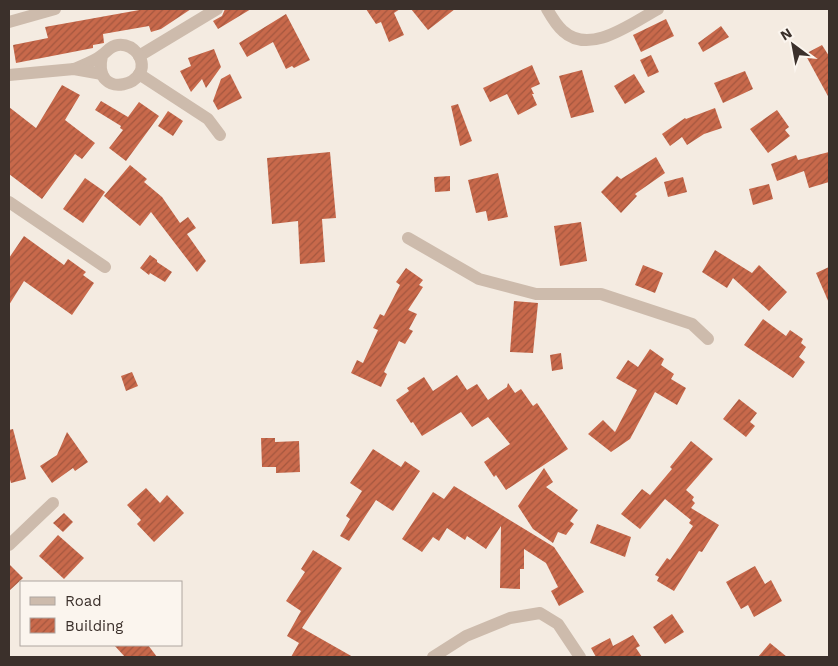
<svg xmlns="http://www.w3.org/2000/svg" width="838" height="666" font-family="'Work Sans',sans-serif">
  <defs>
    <pattern id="building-hatch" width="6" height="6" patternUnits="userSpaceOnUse" patternTransform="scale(1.25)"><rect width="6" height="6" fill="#c8694b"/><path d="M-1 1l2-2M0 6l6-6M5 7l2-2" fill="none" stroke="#a4573f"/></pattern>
  </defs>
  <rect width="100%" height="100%" fill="#f4ebe1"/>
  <!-- building -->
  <g fill="url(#building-hatch)">
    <path d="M145 9H191L161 29 151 32 149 26 103 34 104 43 93 45V48L16 63 13 45 48 38 45 27Z"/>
    <path d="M225 9H251L218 29 213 21 222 16Z"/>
    <path d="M366 9H400L394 13 404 35 389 42 381 22 376 24Z"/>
    <path d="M411 9H455L428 30Z"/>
    <path d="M286 14 310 60 294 68 292 66 286 69 273 42 247 57 239 43Z"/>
    <path d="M666 19 674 36 641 52 633 35Z"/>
    <path d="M721 26 729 37 703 52 698 43Z"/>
    <path d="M822 45 829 56V98L805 54Z"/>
    <path d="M214 49 221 67 206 88 202 79 191 92 180 71 191 66 188 58Z"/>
    <path d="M651 55 659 72 648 77 640 60Z"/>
    <path d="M532 65 540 84 531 88 534 94H532L537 105 518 115 507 94 490 102 483 88Z"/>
    <path d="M582 70 594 112 571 118 559 76Z"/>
    <path d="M745 71 753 89 723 103 714 83Z"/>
    <path d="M230 74 242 98 218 110 213 101 221 79Z"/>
    <path d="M634 74 645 92 625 104 614 86Z"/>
    <path d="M62 85 80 95 65 120 95 143 82 159 75 154 42 199 9 174V107L36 128Z"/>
    <path d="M101 101 128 117 139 102 159 116 126 161 109 148 123 130 120 128 121 126 95 110Z"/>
    <path d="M458 104 472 141 460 146 451 106Z"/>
    <path d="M715 108 722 128 704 134 687 145 682 137 670 146 662 134 685 118 686 119Z"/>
    <path d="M777 110 789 127 785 130 790 136 768 153 750 129Z"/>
    <path d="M168 111 183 121 173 136 158 126Z"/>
    <path d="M330 152 336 218 322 219 325 262 300 264 298 221 272 224 267 158Z"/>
    <path d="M829 152V182L809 188 804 171 777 181 771 164 796 155 798 160Z"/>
    <path d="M656 157 665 173 635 194 637 196 621 213 601 192 617 176 621 179Z"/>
    <path d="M130 165 147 179 144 182 162 197 180 223 188 217 196 228 187 234 206 261 197 272 151 212 140 226 104 196Z"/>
    <path d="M498 173 508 217 488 221 486 211 476 213 468 180Z"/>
    <path d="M450 176V191L435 192 434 177Z"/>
    <path d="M683 177 687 192 668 197 664 182Z"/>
    <path d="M85 178 105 192 83 223 63 209Z"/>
    <path d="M769 184 773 199 753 205 749 189Z"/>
    <path d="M581 222 587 261 560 266 554 226Z"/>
    <path d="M24 236 64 265 68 259 86 272 83 275 94 283 72 315 24 281 9 305V258Z"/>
    <path d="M715 250 752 273 759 265 787 292 769 311 733 278 727 288 702 272Z"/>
    <path d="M150 255 157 260V262L172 272 165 282 150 273 149 275 140 268Z"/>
    <path d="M643 265 663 273 655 293 635 285Z"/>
    <path d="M829 267V303L816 273Z"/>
    <path d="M406 268 423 280 419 285 423 287 408 310 417 314 409 329 413 331 405 344 399 341 384 372 387 374 381 387 351 373 357 360 363 363 378 330 373 328 380 314 384 316 400 285 396 282Z"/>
    <path d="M514 301 538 303 533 353 510 352Z"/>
    <path d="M763 319 786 336 790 330 803 339 801 343 806 347 799 357 805 362 793 378 744 345Z"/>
    <path d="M650 349 664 359 661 365 674 374 671 379 686 388 677 405 655 392 630 439 611 452 588 434 603 420 615 432 637 390 616 378 628 360 638 367Z"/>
    <path d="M561 353 563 369 552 371 550 355Z"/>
    <path d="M132 372 138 386 126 391 121 376Z"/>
    <path d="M457 375 467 390 477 384 488 400 507 387 508 383 515 393 521 389 533 406 537 403 568 449 506 490 496 475 494 477 484 462 510 444 488 417 472 427 461 412 422 436 413 422 411 423 396 400 409 391 407 388 424 377 433 391Z"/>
    <path d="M739 399 757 413 750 422 755 426 746 437 723 419Z"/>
    <path d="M13 429 26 479 11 483 9 476V430Z"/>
    <path d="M67 432 88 462 75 471 73 468 52 483 40 466 57 455Z"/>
    <path d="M261 438H275V442L299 441 300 472 276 473V467H262Z"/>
    <path d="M691 441 713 459 686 490 694 497 692 500 695 503 691 508 719 525 702 552 699 551 674 591 657 581 659 577 655 575 667 558 670 560 679 547 693 526 689 523 691 520 665 499 640 529 621 514 642 489 650 495 672 469 670 467Z"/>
    <path d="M373 449 401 467 405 461 420 471 393 511 376 500 349 541 340 536 350 519 346 516 362 491 350 483Z"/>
    <path d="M544 468 553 482 546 487 578 510 570 521 574 524 566 535 558 532 553 543 533 529 518 506Z"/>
    <path d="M454 486 554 547 584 592 559 606 551 591 558 587 546 563 524 549V569H520V589L500 588 501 526 486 549 467 536 465 540 447 528 439 541 433 537 422 552 402 539 433 492 444 499Z"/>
    <path d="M146 488 160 503 167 495 184 513 154 542 137 524 141 520 127 505Z"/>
    <path d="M64 513 73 522 63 532 53 523Z"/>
    <path d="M597 524 631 537 625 557 590 543Z"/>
    <path d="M58 535 84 558 64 579 39 556Z"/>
    <path d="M313 550 342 568 302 628 353 657H291L299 643 287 636 301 611 286 601 305 572 301 569Z"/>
    <path d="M9 564 23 578 9 591Z"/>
    <path d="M755 566 765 584 771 580 782 601 754 617 748 605 741 609 726 582Z"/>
    <path d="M672 614 684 632 665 644 653 627Z"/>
    <path d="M633 635 640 646 636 648 642 657H595H596L591 648 610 638 613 646Z"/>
    <path d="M770 643 787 657H758Z"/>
    <path d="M114 645H148L157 657H125Z"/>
  </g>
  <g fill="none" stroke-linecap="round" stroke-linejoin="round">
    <!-- minor -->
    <g stroke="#cdbbac" stroke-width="12">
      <path d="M547 9C551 16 556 25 563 31 590 56 632 23 658 9"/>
      <path d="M9 22 55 9"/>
      <path d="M139 56 217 9"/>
      <path d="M74 69C83 65 95 61 102 55 108 51 110 46 118 45 126 44 133 48 138 54 158 85 91 103 102 56"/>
      <path d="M139 74 208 119 220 135"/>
      <path d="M9 75 74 69 102 74"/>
      <path d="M9 202 105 267"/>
      <path d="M408 238 479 279 536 294H601L692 324 708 339"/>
      <path d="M9 545 53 503"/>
      <path d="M433 657 466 636 510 618 540 613 558 624 580 657"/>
    </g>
  </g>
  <!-- border -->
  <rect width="838" height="666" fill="none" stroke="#3b302b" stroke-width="20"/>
  <!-- legend -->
  <rect x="20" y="581" width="162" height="65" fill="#fbf5ee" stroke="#aea6a0"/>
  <rect x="30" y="597" width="25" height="8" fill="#cdbbac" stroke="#aea6a0"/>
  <text x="65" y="606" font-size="15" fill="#3b302b">Road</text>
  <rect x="30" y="618" width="25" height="15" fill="url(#building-hatch)" stroke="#aea6a0"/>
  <text x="65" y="631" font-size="15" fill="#3b302b">Building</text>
  <!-- north arrow -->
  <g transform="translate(793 45) rotate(328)" stroke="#fbf5ee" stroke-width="4" paint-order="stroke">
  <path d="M0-4L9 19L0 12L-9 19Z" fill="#3b302b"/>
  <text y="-8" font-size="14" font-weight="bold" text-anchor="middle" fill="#3b302b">N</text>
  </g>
</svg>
